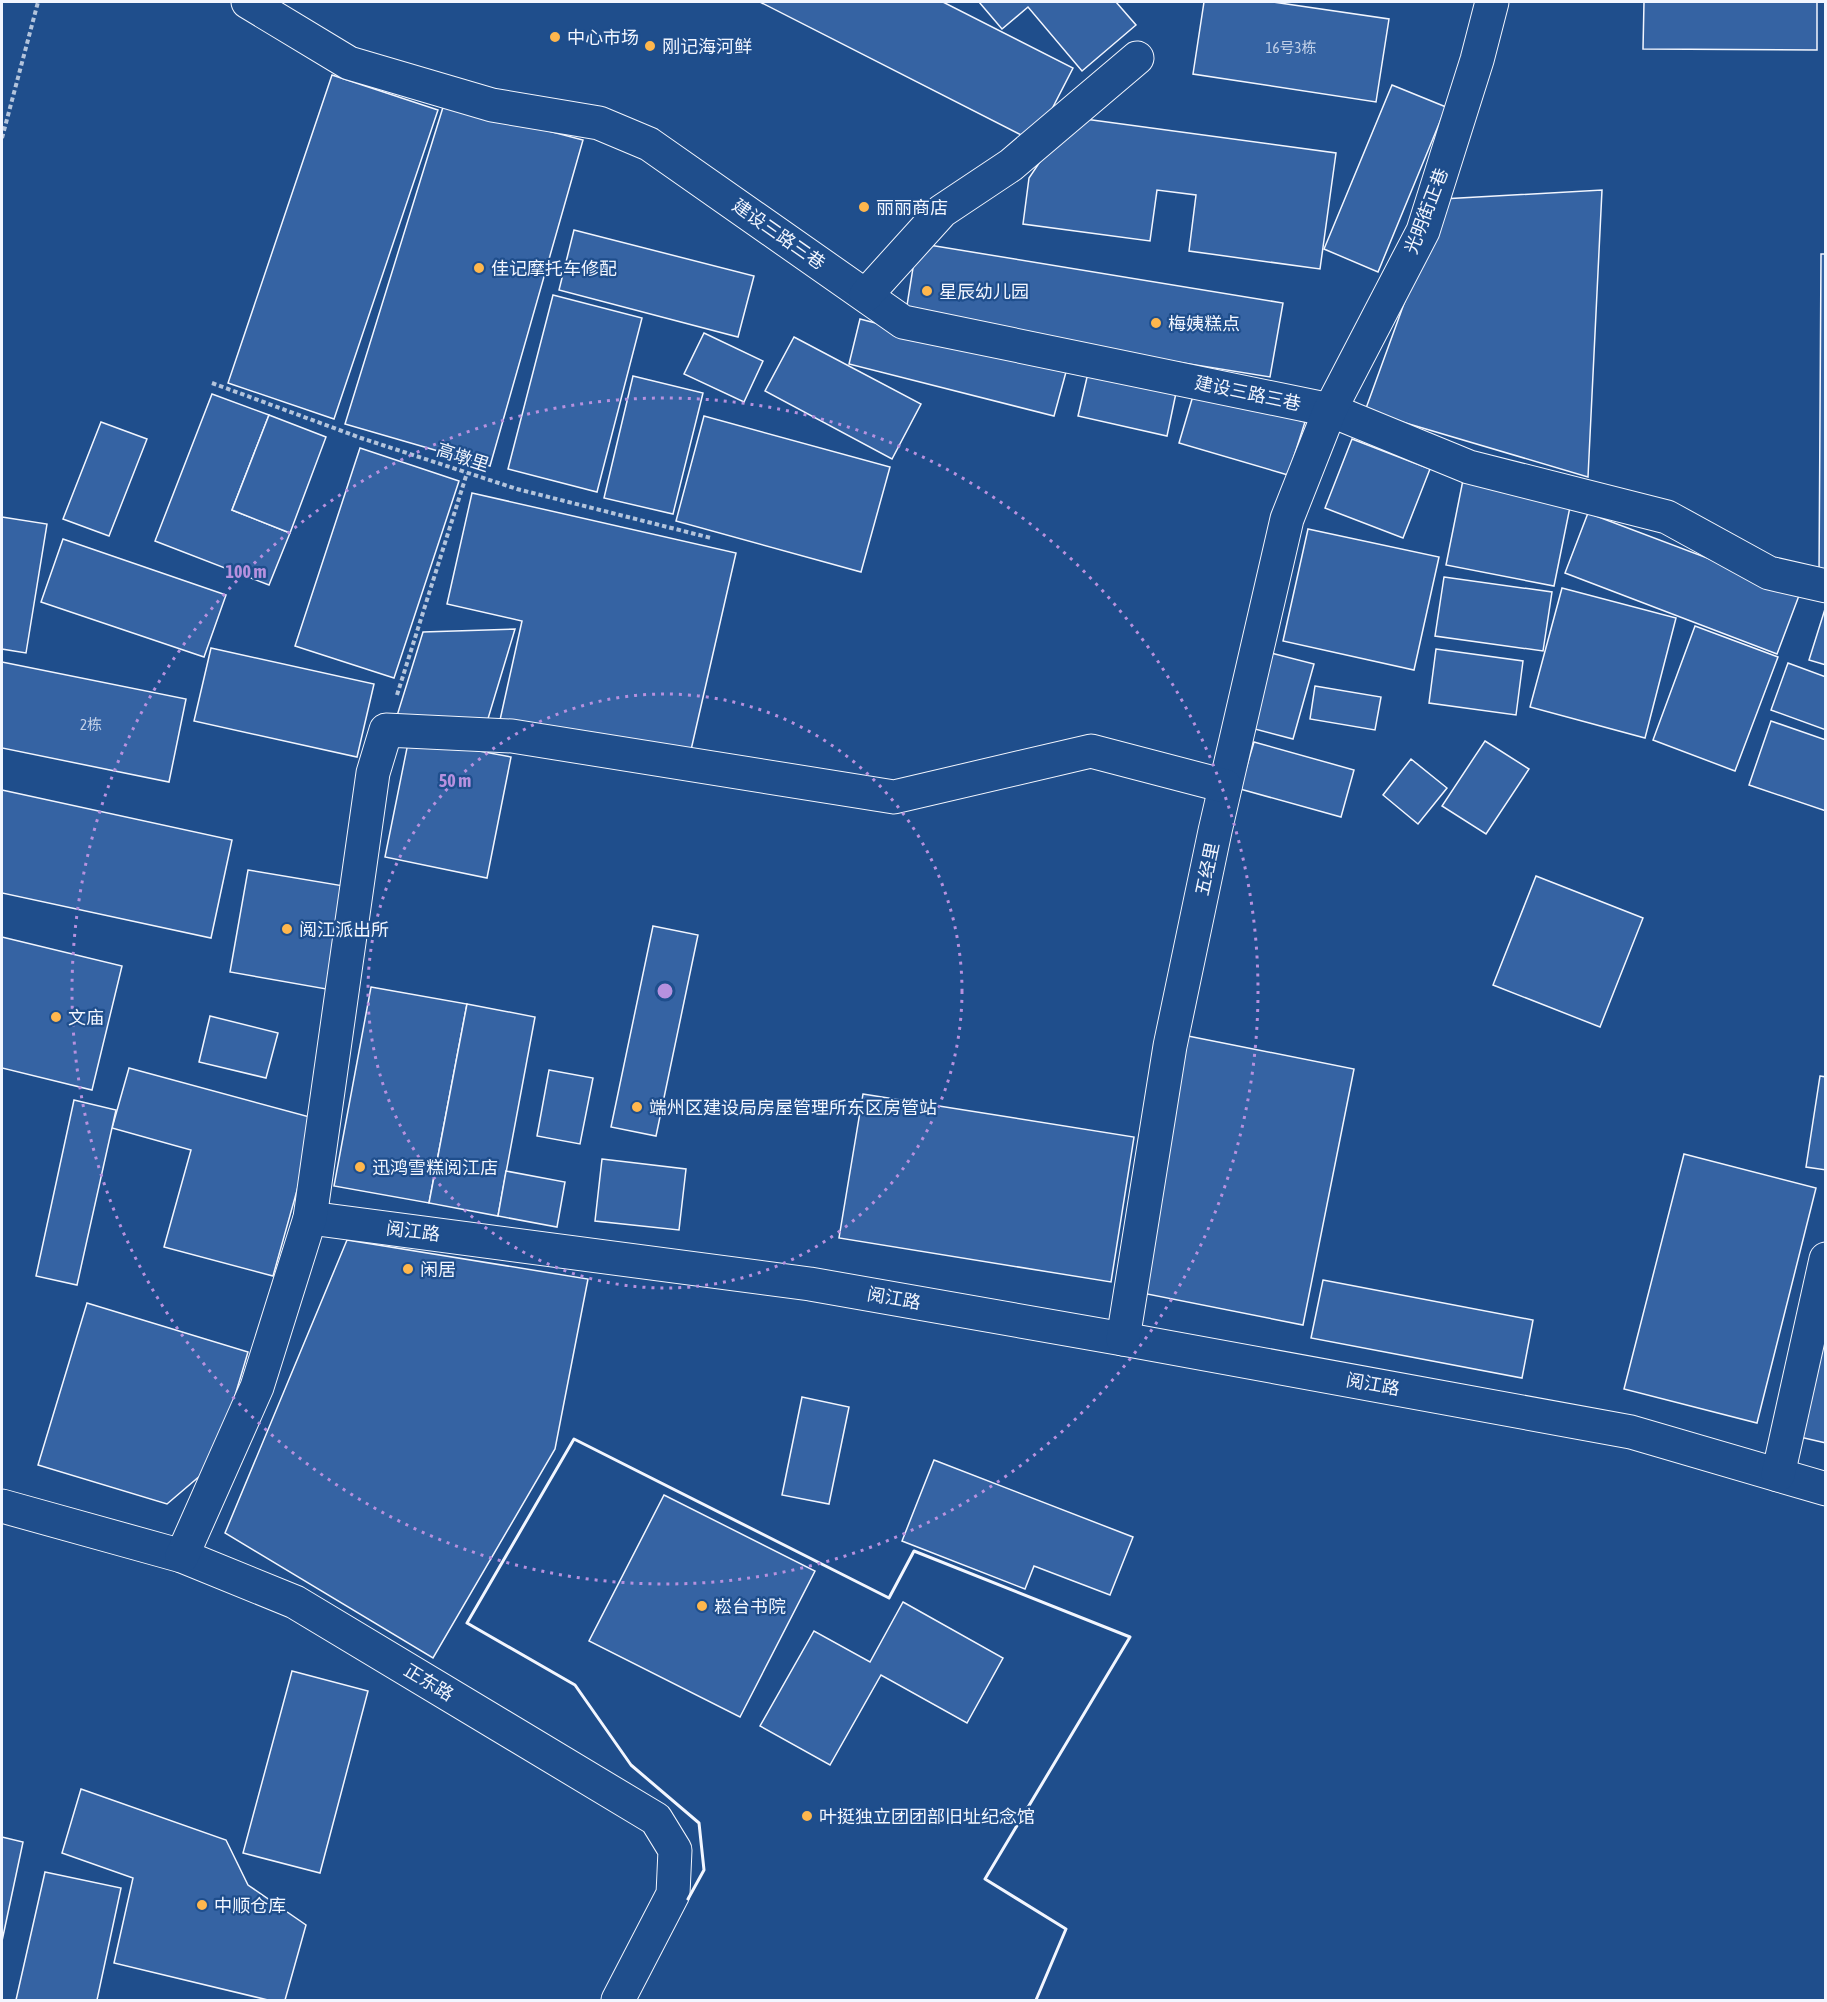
<svg xmlns="http://www.w3.org/2000/svg" width="1827" height="2002" font-family="'Asap Condensed','Noto Sans SC',sans-serif">
  <rect width="100%" height="100%" fill="#1f4e8c"/>
  <!-- building -->
  <g fill="#3563a3" stroke="#f2f6ff" stroke-width="1.5">
    <path d="M760 2H943L1073 68 1035 142Z"/>
    <path d="M979 2H1116L1136 25 1082 71 1028 7 1002 29Z"/>
    <path d="M1204 2H1273L1389 19 1376 102 1193 74Z"/>
    <path d="M1644 2H1817V50L1643 49Z"/>
    <path d="M332 75 438 110 334 419 228 383Z"/>
    <path d="M1392 85 1446 107 1378 272 1324 249Z"/>
    <path d="M444 104 583 140 490 466 345 424Z"/>
    <path d="M1070 117 1336 153 1320 269 1189 251 1196 195 1157 190 1150 241 1023 224 1029 178Z"/>
    <path d="M1602 190 1588 477 1365 411 1442 199Z"/>
    <path d="M574 230 754 276 738 337 559 290Z"/>
    <path d="M917 243 1283 303 1270 377 905 318Z"/>
    <path d="M1821 254H1826V580L1819 579Z"/>
    <path d="M553 295 642 318 597 492 508 469Z"/>
    <path d="M860 319 1066 372 1054 416 849 364Z"/>
    <path d="M704 333 763 361 744 402 684 374Z"/>
    <path d="M794 337 921 404 892 459 765 391Z"/>
    <path d="M1088 373 1176 393 1167 436 1078 416Z"/>
    <path d="M633 376 703 393 673 514 604 498Z"/>
    <path d="M1195 389 1305 422 1288 475 1179 443Z"/>
    <path d="M212 394 269 415 232 510 290 533 269 585 155 541Z"/>
    <path d="M269 415 326 437 290 533 232 510Z"/>
    <path d="M704 416 890 467 861 572 676 521Z"/>
    <path d="M101 422 147 439 109 536 63 519Z"/>
    <path d="M1352 439 1430 469 1403 538 1325 508Z"/>
    <path d="M360 448 459 481 394 678 295 646Z"/>
    <path d="M1463 480 1571 502 1554 586 1446 565Z"/>
    <path d="M472 493 736 553 688 763 500 720 522 621 447 604Z"/>
    <path d="M1588 513 1800 593 1777 654 1565 573Z"/>
    <path d="M2 517 47 524 26 653 2 649Z"/>
    <path d="M1308 529 1439 557 1414 670 1283 641Z"/>
    <path d="M63 539 226 595 204 657 41 602Z"/>
    <path d="M1444 577 1552 592 1543 651 1435 636Z"/>
    <path d="M1562 588 1676 618 1645 738 1530 707Z"/>
    <path d="M1825 609H1826V665L1809 660Z"/>
    <path d="M1695 626 1778 657 1735 771 1653 740Z"/>
    <path d="M515 629 487 722 396 719 423 632Z"/>
    <path d="M211 648 374 684 357 757 194 721Z"/>
    <path d="M1436 649 1523 661 1516 715 1429 703Z"/>
    <path d="M1271 653 1314 664 1293 739 1251 728Z"/>
    <path d="M2 662 186 699 169 782 2 748Z"/>
    <path d="M1788 663 1826 677V730L1771 710Z"/>
    <path d="M1315 686 1381 697 1375 730 1310 719Z"/>
    <path d="M1771 721 1826 740V811L1749 785Z"/>
    <path d="M409 738 511 757 487 878 385 857Z"/>
    <path d="M1485 741 1529 769 1486 834 1442 806Z"/>
    <path d="M1254 742 1354 770 1341 817 1240 789Z"/>
    <path d="M1411 759 1447 788 1418 824 1383 795Z"/>
    <path d="M2 790 232 840 211 938 2 893Z"/>
    <path d="M248 870 344 886 326 989 230 972Z"/>
    <path d="M1536 876 1643 918 1600 1027 1493 985Z"/>
    <path d="M653 926 698 935 656 1136 611 1127Z"/>
    <path d="M2 937 122 966 92 1090 2 1068Z"/>
    <path d="M371 987 467 1004 429 1203 334 1186Z"/>
    <path d="M467 1004 535 1017 498 1216 429 1203Z"/>
    <path d="M210 1016 278 1033 266 1078 199 1062Z"/>
    <path d="M1188 1036 1354 1069 1303 1325 1137 1292Z"/>
    <path d="M129 1068 317 1119 273 1276 164 1247 191 1150 112 1128Z"/>
    <path d="M549 1070 593 1078 580 1144 537 1136Z"/>
    <path d="M1820 1076 1826 1077V1170L1806 1167Z"/>
    <path d="M863 1094 1134 1137 1111 1282 839 1238Z"/>
    <path d="M74 1100 116 1110 77 1285 36 1276Z"/>
    <path d="M1684 1154 1816 1188 1757 1423 1624 1389Z"/>
    <path d="M602 1159 686 1169 679 1230 595 1221Z"/>
    <path d="M506 1171 565 1182 557 1227 498 1216Z"/>
    <path d="M347 1240 588 1279 555 1449 433 1658 225 1533Z"/>
    <path d="M1323 1280 1533 1320 1522 1378 1311 1338Z"/>
    <path d="M87 1303 248 1352 215 1463 167 1504 38 1465Z"/>
    <path d="M1811 1340 1826 1343V1443L1791 1435Z"/>
    <path d="M802 1397 849 1407 829 1504 782 1495Z"/>
    <path d="M934 1460 1133 1537 1110 1595 1034 1566 1025 1589 902 1541Z"/>
    <path d="M664 1495 815 1571 740 1717 589 1641Z"/>
    <path d="M903 1602 1003 1658 967 1723 881 1675 830 1765 760 1726 814 1631 870 1662Z"/>
    <path d="M292 1671 368 1691 320 1873 243 1853Z"/>
    <path d="M81 1789 226 1840 248 1885 306 1925 285 2000H268L114 1963 133 1878 62 1853Z"/>
    <path d="M2 1837 23 1842 2 1941Z"/>
    <path d="M45 1872 121 1888 97 2000H16Z"/>
  </g>
  <g fill="none" stroke-linecap="round" stroke-linejoin="round">
    <!-- minor casing -->
    <g stroke="#f2f6ff" stroke-width="35">
      <g id="minor">
        <path d="M248 2 349 63 492 105 599 123 649 144 903 322 1330 410 1469 467 1667 517 1769 573 1826 586"/>
        <path d="M866 295 942 211 1011 165 1137 58"/>
        <path d="M310 1218 810 1284 1123 1339 1631 1432 1826 1489"/>
        <path d="M1123 1339 1170 1046 1215 831 1287 519 1330 410 1423 231 1477 60 1492 2"/>
        <path d="M1778 1475 1826 1259"/>
        <path d="M2 1506 182 1556 295 1602 656 1819 675 1850 673 1894 618 2000"/>
        <path d="M182 1556 257 1387 310 1218 373 773 386 730 512 736 894 797 1091 751 1225 786"/>
      </g>
    </g>
    <!-- path -->
    <g stroke="#b3c4dc" stroke-width="4" stroke-dasharray="4.5 3" stroke-linecap="butt">
      <path d="M2 138 38 2"/>
      <path d="M212 383 361 438 517 489 711 538"/>
      <path d="M397 695 467 473"/>
    </g>
    <!-- minor -->
    <use href="#minor" stroke="#1f4e8c" stroke-width="33"/>
    <!-- wall -->
    <path stroke="#f2f6ff" stroke-width="3" d="M688 1899 704 1870 699 1823 631 1765 575 1685 467 1623 574 1439 889 1598 914 1551 1130 1637 985 1879 1066 1929 1036 2000"/>
  </g>
  <!-- distance rings -->
  <g fill="none" stroke="#b691df" stroke-width="3" stroke-dasharray="3 6">
    <circle cx="665" cy="991" r="297"/>
    <circle cx="665" cy="991" r="593"/>
  </g>
  <!-- markers -->
  <g fill="#ffb74d" stroke="#1f4e8c" stroke-width="2">
    <circle cx="555" cy="37" r="6"/>
    <circle cx="650" cy="46" r="6"/>
    <circle cx="864" cy="207" r="6"/>
    <circle cx="479" cy="268" r="6"/>
    <circle cx="927" cy="291" r="6"/>
    <circle cx="1156" cy="323" r="6"/>
    <circle cx="287" cy="929" r="6"/>
    <circle cx="56" cy="1017" r="6"/>
    <circle cx="637" cy="1107" r="6"/>
    <circle cx="360" cy="1167" r="6"/>
    <circle cx="408" cy="1269" r="6"/>
    <circle cx="702" cy="1606" r="6"/>
    <circle cx="807" cy="1816" r="6"/>
    <circle cx="202" cy="1905" r="6"/>
  </g>
  <g text-anchor="middle" dominant-baseline="central" stroke-width="4.5" stroke-linejoin="round" paint-order="stroke">
    <!-- number labels -->
    <g font-size="15" fill="#c3d1e8">
      <text x="1291" y="47">16号3栋</text>
      <text x="91" y="724">2栋</text>
    </g>
    <!-- poi labels -->
    <g font-size="18" fill="#f2f6ff" stroke="#1f4e8c" text-anchor="start">
      <text x="567" y="37">中心市场</text>
      <text x="662" y="46">刚记海河鲜</text>
      <text x="876" y="207">丽丽商店</text>
      <text x="491" y="268">佳记摩托车修配</text>
      <text x="939" y="291">星辰幼儿园</text>
      <text x="1168" y="323">梅姨糕点</text>
      <text x="299" y="929">阅江派出所</text>
      <text x="68" y="1017">文庙</text>
      <text x="649" y="1107">端州区建设局房屋管理所东区房管站</text>
      <text x="372" y="1167">迅鸿雪糕阅江店</text>
      <text x="420" y="1269">闲居</text>
      <text x="714" y="1606">崧台书院</text>
      <text x="819" y="1816">叶挺独立团团部旧址纪念馆</text>
      <text x="214" y="1905">中顺仓库</text>
    </g>
    <!-- street labels -->
    <g font-size="18" fill="#f2f6ff" stroke="#1f4e8c">
      <text transform="translate(1426 211) rotate(-69)">光明街正巷</text>
      <text transform="translate(779 234) rotate(35)">建设三路三巷</text>
      <text transform="translate(1248 393) rotate(12)">建设三路三巷</text>
      <text transform="translate(463 457) rotate(18)">高墩里</text>
      <text transform="translate(1207 869) rotate(-78)">五经里</text>
      <text transform="translate(413 1231) rotate(7)">阅江路</text>
      <text transform="translate(894 1298) rotate(10)">阅江路</text>
      <text transform="translate(1373 1384) rotate(10)">阅江路</text>
      <text transform="translate(429 1682) rotate(31)">正东路</text>
    </g>
  </g>
  <circle cx="665" cy="991" r="9" fill="#b691df" stroke="#1f4e8c" stroke-width="3"/>
  <g font-size="18" text-anchor="middle" font-weight="bold" fill="#b691df" stroke="#1f4e8c" stroke-width="4.5" stroke-linejoin="round" paint-order="stroke">
    <text x="246" y="578">100 m</text>
    <text x="455" y="787">50 m</text>
  </g>
  <!-- border -->
  <rect width="1827" height="2002" fill="none" stroke="#f2f6ff" stroke-width="6"/>
</svg>
